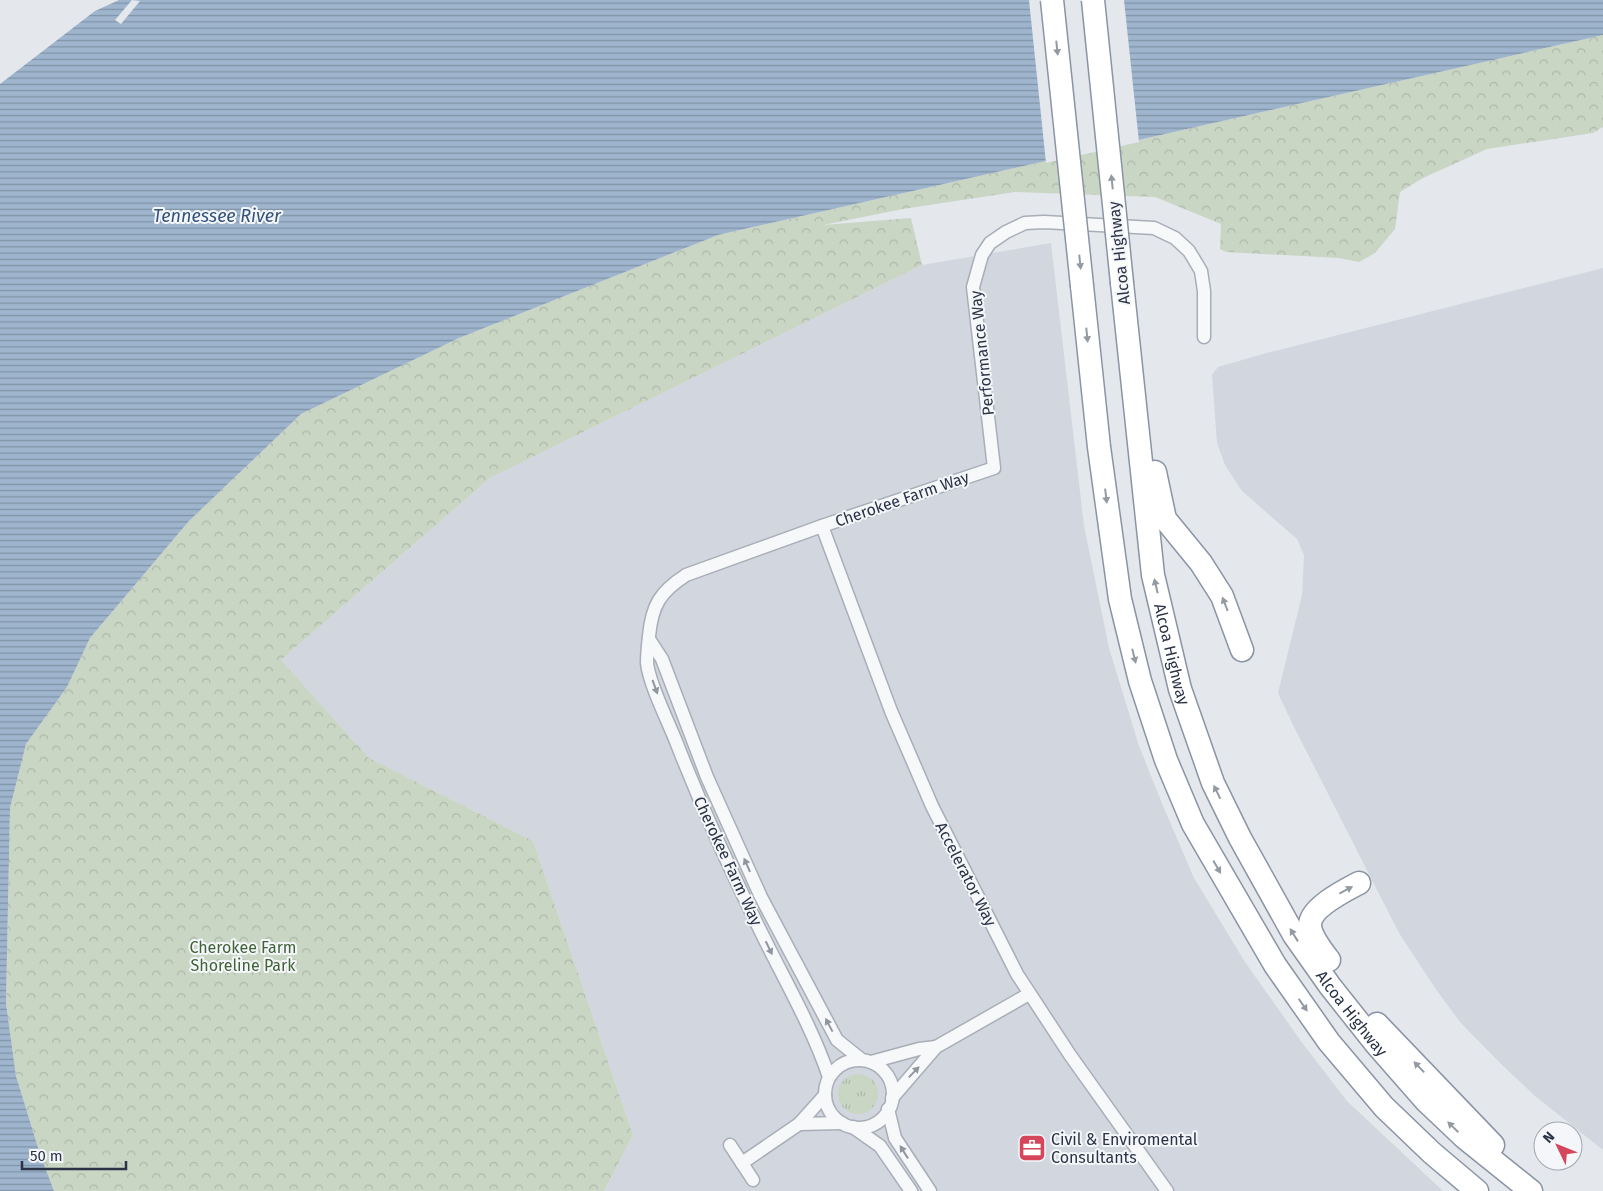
<svg xmlns="http://www.w3.org/2000/svg" width="1603" height="1191" font-family="'Fira Sans',sans-serif">
  <defs>
    <pattern id="grass-tufts" width="24" height="20" patternUnits="userSpaceOnUse" patternTransform="scale(1.25)"><rect width="24" height="20" fill="#c9d6c4"/><path d="M3 7l-1-3M5 7V3M7 7l1-3M15 17l-1-3M17 17v-4M19 17l1-3" fill="none" stroke="#adb8aa"/></pattern>
    <pattern id="forest-crowns" width="20" height="18" patternUnits="userSpaceOnUse" patternTransform="scale(1.25)"><rect width="20" height="18" fill="#c9d6c4"/><path d="M2 6a3 3 0 1 1 6 0M12 15a3 3 0 1 1 6 0" fill="none" stroke="#adb8aa"/></pattern>
    <pattern id="water-rules" width="6" height="5" patternUnits="userSpaceOnUse" patternTransform="scale(1.25)"><rect width="6" height="5" fill="#9eb5cd"/><path d="M0 2.5h6" fill="none" stroke="#8194a8"/></pattern>
  </defs>
  <rect width="100%" height="100%" fill="#e4e7ec"/>
  <!-- built -->
  <g fill="#d2d6de">
    <path d="M1051 243 1084 526 1109 648 1139 746 1163 806 1194 878 1245 962 1303 1044 1347 1101 1443 1191H604L633 1135 533 841 369 758 281 660 490 478 922 265Z"/>
    <path d="M1603 268V1150L1535 1096 1499 1062 1460 1022 1435 988 1399 933 1293 725 1278 693 1302 595 1304 555 1297 539 1242 491 1225 465 1217 443 1212 375 1218 367 1263 354Z"/>
  </g>
  <!-- grass -->
  <circle fill="url(#grass-tufts)" cx="858" cy="1094" r="20"/>
  <!-- forest -->
  <path fill="url(#forest-crowns)" d="M1603 35V127L1593 133 1487 149 1423 178 1400 192 1395 229 1375 253 1359 262 1339 258 1226 252 1220 249 1221 224 1155 197 1015 192 903 209 823 225 911 218 922 265 490 478 281 660 369 758 533 841 633 1135 604 1191H54L40 1154 16 1076 6 1003 10 808 26 744 67 687 90 638 189 521 301 414 459 338 718 235Z"/>
  <!-- water -->
  <path fill="url(#water-rules)" d="M119 0H1603V35L718 235 459 338 301 414 189 521 90 638 67 687 26 744 10 808 6 1003 16 1076 40 1154 54 1191H0V84L95 11Z"/>
  <!-- pier -->
  <g fill="#e4e7ec">
    <path d="M132 0 140 1 121 24 115 20Z"/>
    <path d="M1029 0H1124L1139 142 1046 163Z"/>
  </g>
  <g fill="none" stroke-linecap="round" stroke-linejoin="round">
    <!-- street casing -->
    <g stroke="#a8aeb7" stroke-width="15">
      <g id="street">
        <path d="M822 526 891 711 932 806 1017 974 1070 1055 1167 1191"/>
        <path d="M649 639 662 659 707 777 761 897 837 1040 862 1060"/>
        <circle cx="859" cy="1094" r="34"/>
        <path d="M871 1062 919 1049 936 1047"/>
        <path d="M829 1077C812 1027 785 981 762 934 731 872 702 808 677 744 669 723 649 684 647 663 647 654 648 645 649 636 652 605 660 592 686 575L822 526 994 468 973 287 982 255 990 243 1006 232 1025 223 1044 222 1154 228 1175 238 1189 251 1201 271 1204 291V337"/>
        <path d="M892 1098 936 1047 1029 994"/>
        <path d="M888 1109 895 1138 930 1191"/>
        <path d="M799 1124 842 1123"/>
        <path d="M853 1127 880 1146 911 1191"/>
        <path d="M730 1145 753 1180"/>
        <path d="M742 1163 799 1124 825 1095"/>
      </g>
    </g>
    <!-- highway casing -->
    <g stroke="#8a94a4" stroke-width="25">
      <g id="highway">
        <path id="s1" d="M1122 283 1153 575 1180 689 1213 783 1240 838 1294 935 1330 986 1376 1044 1426 1101 1465 1138 1531 1191"/>
        <path d="M1082 286 1099 447 1120 599 1140 681 1166 760 1193 824 1275 965 1329 1042 1384 1107 1432 1153 1477 1191"/>
        <path d="M1155 472 1165 519 1201 563 1222 596 1242 650"/>
        <path d="M1329 960C1322 951 1311 937 1310 926 1309 908 1346 890 1359 883"/>
        <path d="M1377 1024 1493 1145"/>
      </g>
    </g>
    <!-- street -->
    <use href="#street" stroke="#f7f8fa" stroke-width="12"/>
    <!-- highway -->
    <use href="#highway" stroke="#fff" stroke-width="22"/>
    <!-- highway-bridge casing -->
    <g stroke="#8a94a4" stroke-width="25" stroke-linecap="butt">
      <g id="highway-bridge">
        <path d="M1052 0 1082 286"/>
        <path d="M1093 0 1122 283"/>
      </g>
    </g>
    <!-- highway-bridge -->
    <use href="#highway-bridge" stroke="#fff" stroke-width="22"/>
  </g>
  <!-- one-way arrows -->
  <defs><path id="oneway-solid" d="M-6-.8H1V-3.2L6.5 0L1 3.2V.8H-6Z" transform="scale(1.25)"/></defs>
  <g fill="#949aa2">
    <use href="#oneway-solid" transform="translate(1057 48) rotate(84)"/>
    <use href="#oneway-solid" transform="translate(1112 182) rotate(-96)"/>
    <use href="#oneway-solid" transform="translate(1080 262) rotate(84)"/>
    <use href="#oneway-solid" transform="translate(1087 335) rotate(84)"/>
    <use href="#oneway-solid" transform="translate(1106 496) rotate(83)"/>
    <use href="#oneway-solid" transform="translate(1156 586) rotate(-103)"/>
    <use href="#oneway-solid" transform="translate(1225 604) rotate(-111)"/>
    <use href="#oneway-solid" transform="translate(1134 656) rotate(76)"/>
    <use href="#oneway-solid" transform="translate(1217 792) rotate(-116)"/>
    <use href="#oneway-solid" transform="translate(1217 867) rotate(60)"/>
    <use href="#oneway-solid" transform="translate(1346 890) rotate(-28)"/>
    <use href="#oneway-solid" transform="translate(1294 935) rotate(-122)"/>
    <use href="#oneway-solid" transform="translate(1303 1005) rotate(55)"/>
    <use href="#oneway-solid" transform="translate(1419 1067) rotate(-134)"/>
    <use href="#oneway-solid" transform="translate(1453 1127) rotate(-136)"/>
  </g>
  <g fill="#9096a0">
    <use href="#oneway-solid" transform="translate(655 687) rotate(70)"/>
    <use href="#oneway-solid" transform="translate(747 865) rotate(-114)"/>
    <use href="#oneway-solid" transform="translate(769 948) rotate(64)"/>
    <use href="#oneway-solid" transform="translate(829 1025) rotate(-118)"/>
    <use href="#oneway-solid" transform="translate(914 1072) rotate(-46)"/>
    <use href="#oneway-solid" transform="translate(904 1152) rotate(-122)"/>
  </g>
  <!-- icons -->
  <defs>
    <g id="office-square" transform="scale(1.4375)"><rect x="-9" y="-9" width="18" height="18" rx="4" fill="#d5455b" stroke="#f4f6f9"/><path d="M-6-3h4V-5.5h4V-3h4V5H-6ZM-1-4.5V-3h2v-1.5ZM-6 0V1H6V0Z" fill="#fff"/></g>
  </defs>
  <g fill-rule="evenodd">
    <use href="#office-square" x="1032" y="1148"/>
  </g>
  <g text-anchor="middle" dominant-baseline="central" stroke-width="4" stroke-linejoin="round" paint-order="stroke">
    <!-- street labels -->
    <g font-size="16" fill="#2a3446" stroke="#f4f6f9">
      <text transform="translate(1119 253) rotate(-96)">Alcoa Highway</text>
      <text transform="translate(982 353) rotate(-96)">Performance Way</text>
      <text transform="translate(902 499) rotate(-19)">Cherokee Farm Way</text>
      <text stroke="none"><textPath href="#s1" startOffset="375">Alcoa Highway</textPath></text>
      <text transform="translate(728 861) rotate(65)">Cherokee Farm Way</text>
      <text transform="translate(966 874) rotate(63)">Accelerator Way</text>
      <text stroke="none"><textPath href="#s1" startOffset="780">Alcoa Highway</textPath></text>
    </g>
    <!-- park labels -->
    <g font-size="16" fill="#3f6237" stroke="#f4f6f9">
      <text x="243" y="947">Cherokee Farm<tspan x="243" dy="18">Shoreline Park</tspan></text>
    </g>
    <!-- poi labels -->
    <g font-size="16" fill="#2a3446" stroke="#f4f6f9" text-anchor="start">
      <text x="1051" y="1139">Civil &amp; Enviromental<tspan x="1051" dy="18">Consultants</tspan></text>
    </g>
    <!-- water labels -->
    <g font-size="18" font-style="italic" fill="#32537c" stroke="#f4f6f9">
      <text x="217" y="216">Tennessee River</text>
    </g>
  </g>
  <!-- north arrow -->
  <g transform="translate(1558 1146) rotate(313)"><circle r="24" fill="#f4f6f9" stroke="#a3a8b1"/>
  <path d="M0-4L9 19L0 12L-9 19Z" fill="#d5455b"/>
  <text y="-8" font-size="14" font-weight="bold" text-anchor="middle" fill="#2a3446">N</text>
  </g>
  <!-- scale -->
  <path d="M22 1161v8h104v-8" fill="none" stroke="#2a3446" stroke-width="2.5"/>
  <text x="30" y="1161" font-size="15" fill="#2a3446" stroke="#f4f6f9" stroke-width="4" paint-order="stroke">50 m</text>
</svg>
